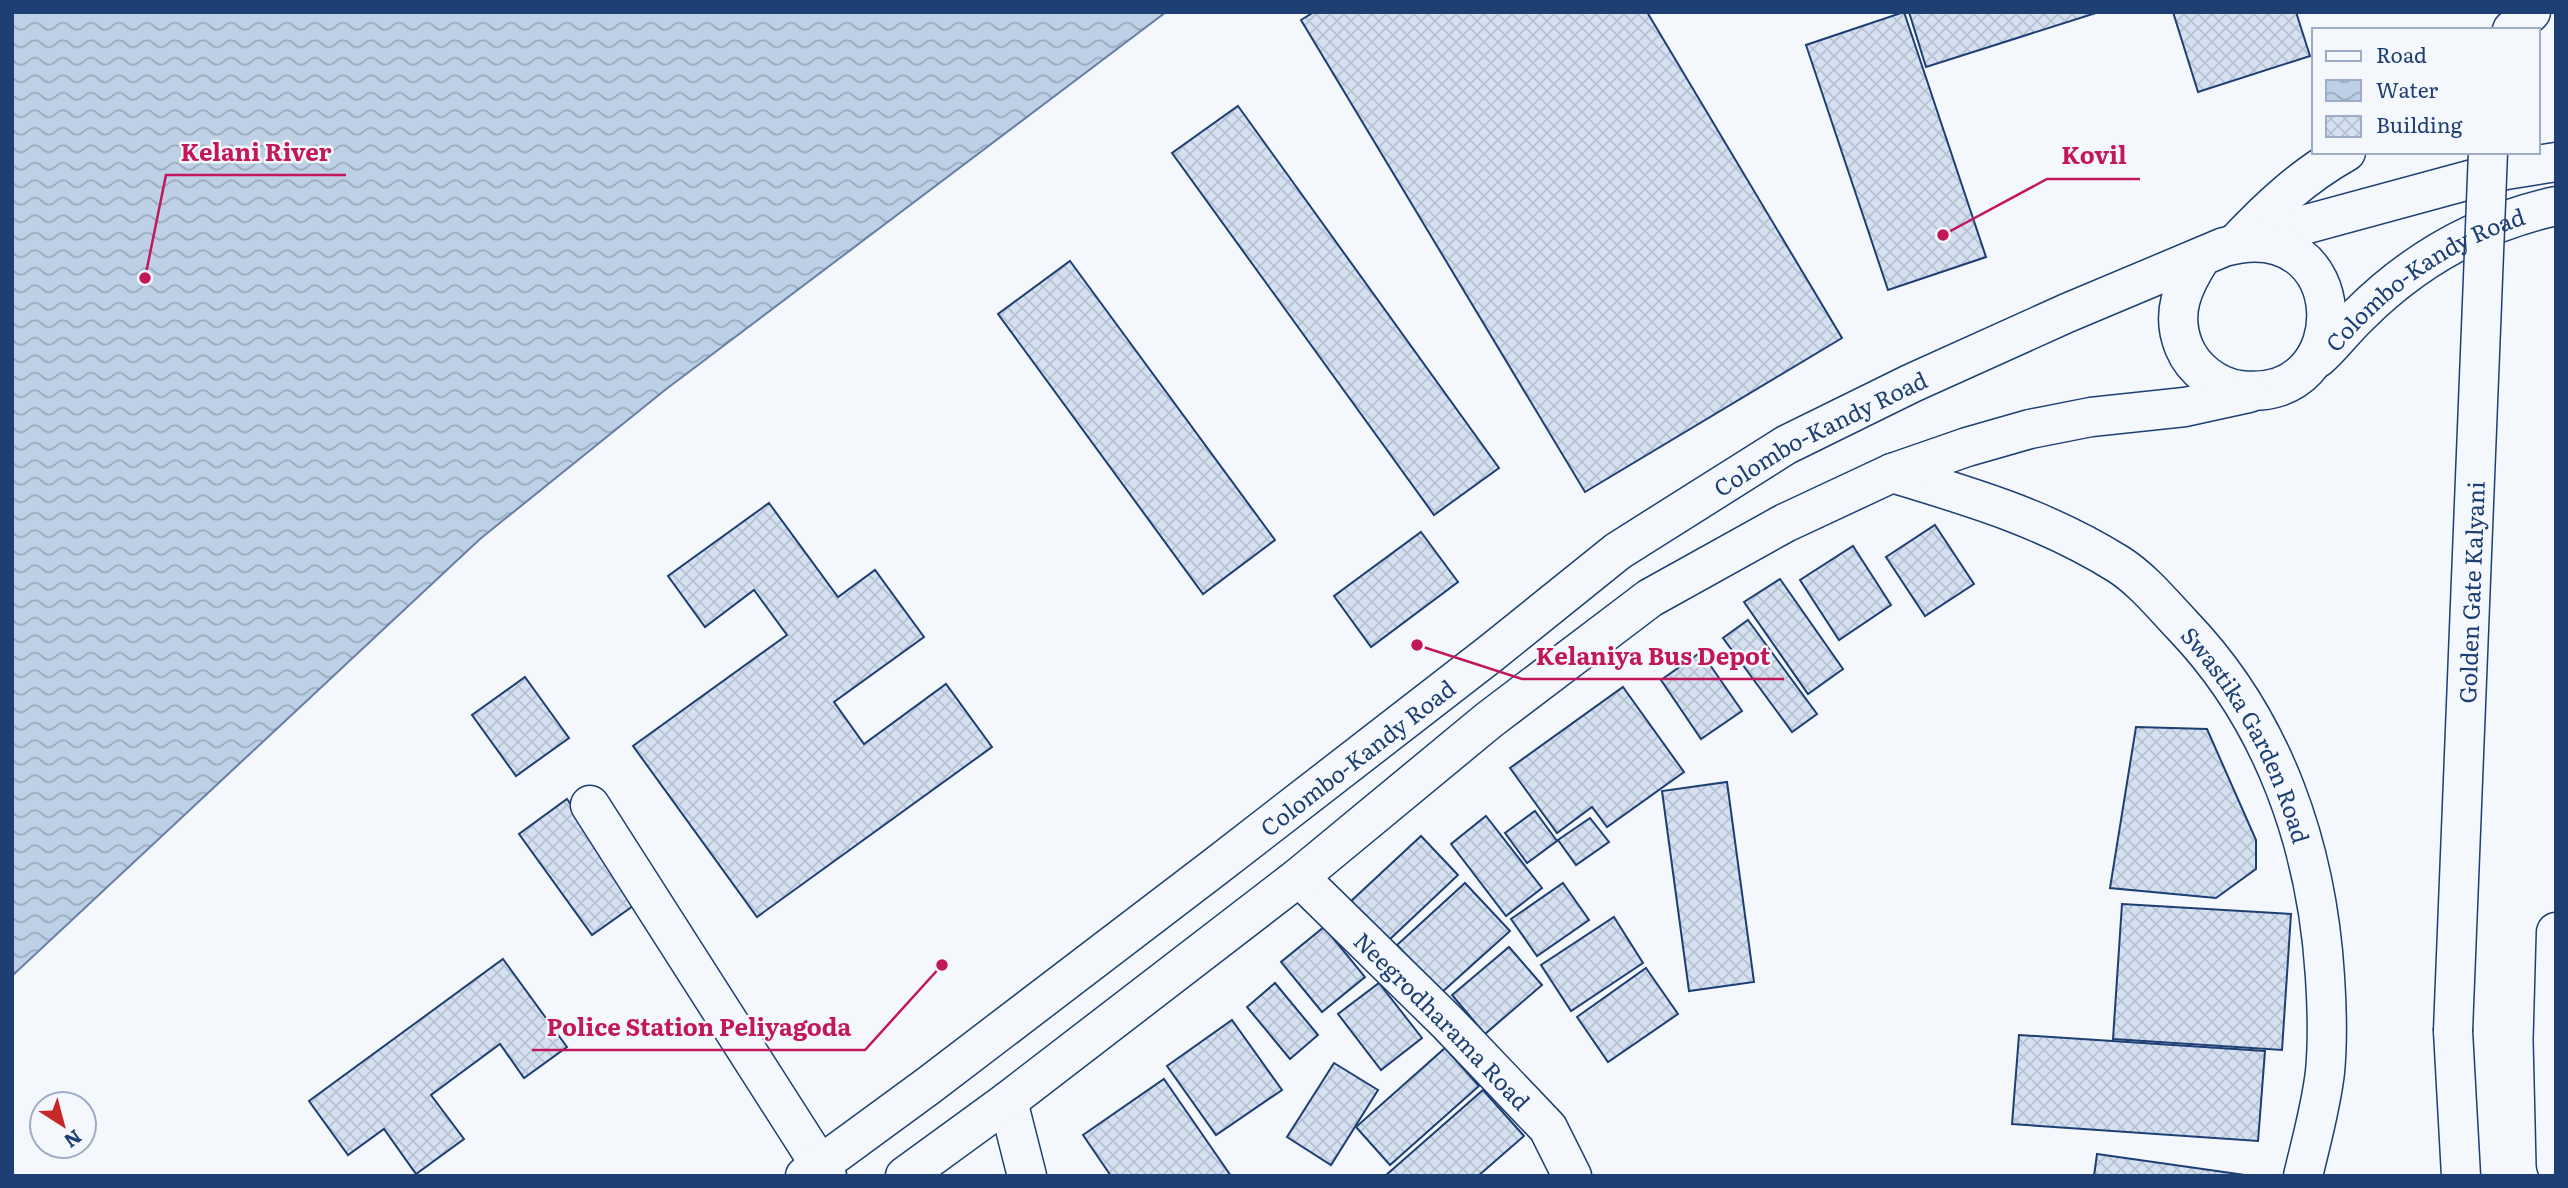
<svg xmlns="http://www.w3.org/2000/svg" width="2568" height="1188" font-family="Literata,serif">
  <defs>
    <pattern id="water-waves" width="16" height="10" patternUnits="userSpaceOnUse" patternTransform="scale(1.75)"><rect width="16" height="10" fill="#bed0e5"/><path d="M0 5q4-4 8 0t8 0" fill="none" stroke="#9aaabe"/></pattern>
    <pattern id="building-cross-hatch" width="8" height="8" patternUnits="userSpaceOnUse" patternTransform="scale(1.75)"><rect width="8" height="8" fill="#d5e0f0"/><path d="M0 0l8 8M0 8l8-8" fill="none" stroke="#b6c1d1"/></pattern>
  </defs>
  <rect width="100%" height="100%" fill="#f4f7fb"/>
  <!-- water -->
  <path fill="url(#water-waves)" stroke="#687fa3" stroke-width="2" d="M12 12H1166L665 390 480 539 12 976Z"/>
  <!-- building -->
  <g fill="url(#building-cross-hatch)" stroke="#1d3f73" stroke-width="2">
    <path d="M1314 12H1647L1842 338 1585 492 1301 20Z"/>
    <path d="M1904 12 1986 257 1888 290 1806 45Z"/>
    <path d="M1909 12H2099L1926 67Z"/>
    <path d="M2173 12H2296L2310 56 2198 92Z"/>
    <path d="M1238 106 1499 468 1434 515 1172 153Z"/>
    <path d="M1070 261 1275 540 1203 594 998 314Z"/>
    <path d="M769 503 838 597 875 570 924 637 834 702 864 744 946 684 992 747 757 917 633 746 787 635 754 590 705 627 668 576Z"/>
    <path d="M1935 525 1974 584 1925 616 1886 557Z"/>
    <path d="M1421 532 1458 582 1371 647 1334 596Z"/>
    <path d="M1853 546 1891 605 1839 640 1800 580Z"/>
    <path d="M1780 579 1843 669 1808 694 1744 602Z"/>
    <path d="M1748 620 1817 714 1792 732 1723 638Z"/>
    <path d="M1701 652 1742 711 1701 739 1661 680Z"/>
    <path d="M525 677 569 738 516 776 472 715Z"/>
    <path d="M1623 687 1684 772 1607 827 1592 807 1557 833 1510 768Z"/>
    <path d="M2136 727 2207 729 2256 840V869L2216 898 2110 888Z"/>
    <path d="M1727 782 1754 982 1689 991 1662 791Z"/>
    <path d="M567 799 640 901 592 935 519 834Z"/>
    <path d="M1535 811 1557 841 1527 863 1505 833Z"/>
    <path d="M1486 816 1542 888 1506 916 1451 844Z"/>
    <path d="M1590 818 1609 842 1576 865 1558 840Z"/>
    <path d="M1421 836 1458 875 1388 941 1351 901Z"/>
    <path d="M1465 883 1510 931 1441 993 1397 945Z"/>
    <path d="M1563 883 1589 920 1537 956 1511 919Z"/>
    <path d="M2122 904 2291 914 2282 1050 2113 1039Z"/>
    <path d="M1614 917 1643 963 1571 1011 1541 965Z"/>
    <path d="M1324 927 1365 977 1322 1012 1281 962Z"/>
    <path d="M1509 947 1542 985 1485 1034 1452 995Z"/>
    <path d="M503 959 567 1047 524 1078 500 1044 431 1095 464 1139 416 1174 384 1129 348 1155 309 1101Z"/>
    <path d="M1646 968 1678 1014 1608 1062 1577 1017Z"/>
    <path d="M1275 983 1318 1035 1290 1059 1247 1007Z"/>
    <path d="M1379 983 1422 1038 1381 1070 1338 1014Z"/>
    <path d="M1232 1020 1282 1090 1216 1135 1167 1066Z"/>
    <path d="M2019 1035 2265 1051 2258 1141 2012 1124Z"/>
    <path d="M1445 1048 1479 1086 1390 1165 1356 1127Z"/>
    <path d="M1334 1063 1378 1090 1331 1165 1287 1137Z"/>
    <path d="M1164 1079 1231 1176H1111L1083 1135Z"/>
    <path d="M1483 1090 1524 1136 1478 1176H1385Z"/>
    <path d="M2097 1154 2245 1175 2094 1176Z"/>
  </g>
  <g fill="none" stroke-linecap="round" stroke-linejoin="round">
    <!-- minor casing -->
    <g stroke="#1d3f73" stroke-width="41">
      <g id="minor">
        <path id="s1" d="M1892 473C1972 497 2046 519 2118 564 2142 579 2163 605 2183 626 2274 721 2317 847 2325 977 2327 1008 2328 1041 2325 1072 2321 1107 2311 1142 2303 1176"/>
        <path d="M590 805 827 1176"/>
        <path id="s2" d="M1299 877 1447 1022 1548 1128 1572 1176"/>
        <path d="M1008 1101 1027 1176"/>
      </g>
    </g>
    <!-- highway casing -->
    <g stroke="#1d3f73" stroke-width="41">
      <g id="highway">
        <path d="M2512 30 2531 12"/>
        <path d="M2252 239 2506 170 2556 162"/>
        <path d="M2236 243C2269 208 2303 176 2346 152"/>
        <path id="s3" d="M2318 358C2333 345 2344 329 2359 315 2415 259 2479 223 2556 206"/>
        <path d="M2556 932 2553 1040 2556 1165"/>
        <path d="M2453 1031 2461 1176"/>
        <path id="s4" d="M805 1176 928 1086 1215 867 1490 654 1618 551 1786 445 1912 383 2067 313 2224 247C2355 211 2360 405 2240 390 2216 387 2193 369 2184 347 2170 313 2183 286 2201 258"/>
        <path d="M905 1176 1008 1101 1299 877 1489 720 1650 598 1785 523 1892 473 1967 447 2030 429 2091 417 2185 407 2249 393"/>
      </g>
    </g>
    <!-- minor -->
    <use href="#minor" stroke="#f4f7fb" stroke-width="38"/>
    <!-- highway -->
    <use href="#highway" stroke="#f4f7fb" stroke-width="38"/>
    <!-- highway-bridge casing -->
    <g stroke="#1d3f73" stroke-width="41" stroke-linecap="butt">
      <g id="highway-bridge">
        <path id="s5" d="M2453 1031 2488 152"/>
      </g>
    </g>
    <!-- highway-bridge -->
    <use href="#highway-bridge" stroke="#f4f7fb" stroke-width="38"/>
  </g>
  <g text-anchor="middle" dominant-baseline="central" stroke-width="5" stroke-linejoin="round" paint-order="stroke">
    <!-- street labels -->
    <g font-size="23" fill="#1d3f73" stroke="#f4f7fb">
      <text stroke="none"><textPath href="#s3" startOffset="135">Colombo-Kandy Road</textPath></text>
      <text stroke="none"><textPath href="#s4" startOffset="1260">Colombo-Kandy Road</textPath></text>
      <text stroke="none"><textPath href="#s5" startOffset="439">Golden Gate Kalyani</textPath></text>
      <text stroke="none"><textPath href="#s1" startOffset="462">Swastika Garden Road</textPath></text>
      <text stroke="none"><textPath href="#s4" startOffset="693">Colombo-Kandy Road</textPath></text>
      <text stroke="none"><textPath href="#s2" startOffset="203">Neegrodharama Road</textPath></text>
    </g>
  </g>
  <!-- callouts -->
  <path fill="none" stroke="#c2185b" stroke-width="2.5" d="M145 278L166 175H346M1943 235L2047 179H2140M1417 645L1522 679H1784M942 965L865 1050H532"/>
  <g fill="#c2185b" stroke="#f4f7fb" stroke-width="2.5">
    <circle cx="145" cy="278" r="7"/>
    <circle cx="1943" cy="235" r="7"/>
    <circle cx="1417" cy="645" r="7"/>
    <circle cx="942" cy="965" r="7"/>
  </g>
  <g font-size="24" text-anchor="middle" font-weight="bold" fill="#c2185b" stroke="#f4f7fb" stroke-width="5" stroke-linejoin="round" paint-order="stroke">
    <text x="256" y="161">Kelani River</text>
    <text x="2094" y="164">Kovil</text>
    <text x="1653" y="665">Kelaniya Bus Depot</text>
    <text x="699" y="1036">Police Station Peliyagoda</text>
  </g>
  <!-- border -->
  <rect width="2568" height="1188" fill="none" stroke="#1d3f73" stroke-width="28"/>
  <!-- legend -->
  <rect x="2312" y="28" width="228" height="126" fill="#f4f7fb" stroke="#9eadc5" stroke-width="2"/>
  <rect x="2326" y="51" width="35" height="10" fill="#f4f7fb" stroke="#9eadc5" stroke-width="2"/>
  <text x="2376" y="63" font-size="21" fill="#1d3f73">Road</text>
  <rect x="2326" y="80" width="35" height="21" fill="url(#water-waves)" stroke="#9eadc5" stroke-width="2"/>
  <text x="2376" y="98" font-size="21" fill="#1d3f73">Water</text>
  <rect x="2326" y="116" width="35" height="21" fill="url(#building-cross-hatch)" stroke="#9eadc5" stroke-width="2"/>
  <text x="2376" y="133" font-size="21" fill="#1d3f73">Building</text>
  <!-- north arrow -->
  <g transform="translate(63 1125) rotate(144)"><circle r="33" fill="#f4f7fb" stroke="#9eadc5" stroke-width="2"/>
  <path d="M0-5L12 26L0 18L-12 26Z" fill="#c62828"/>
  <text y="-10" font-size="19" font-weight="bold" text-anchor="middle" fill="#1d3f73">N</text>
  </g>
</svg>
